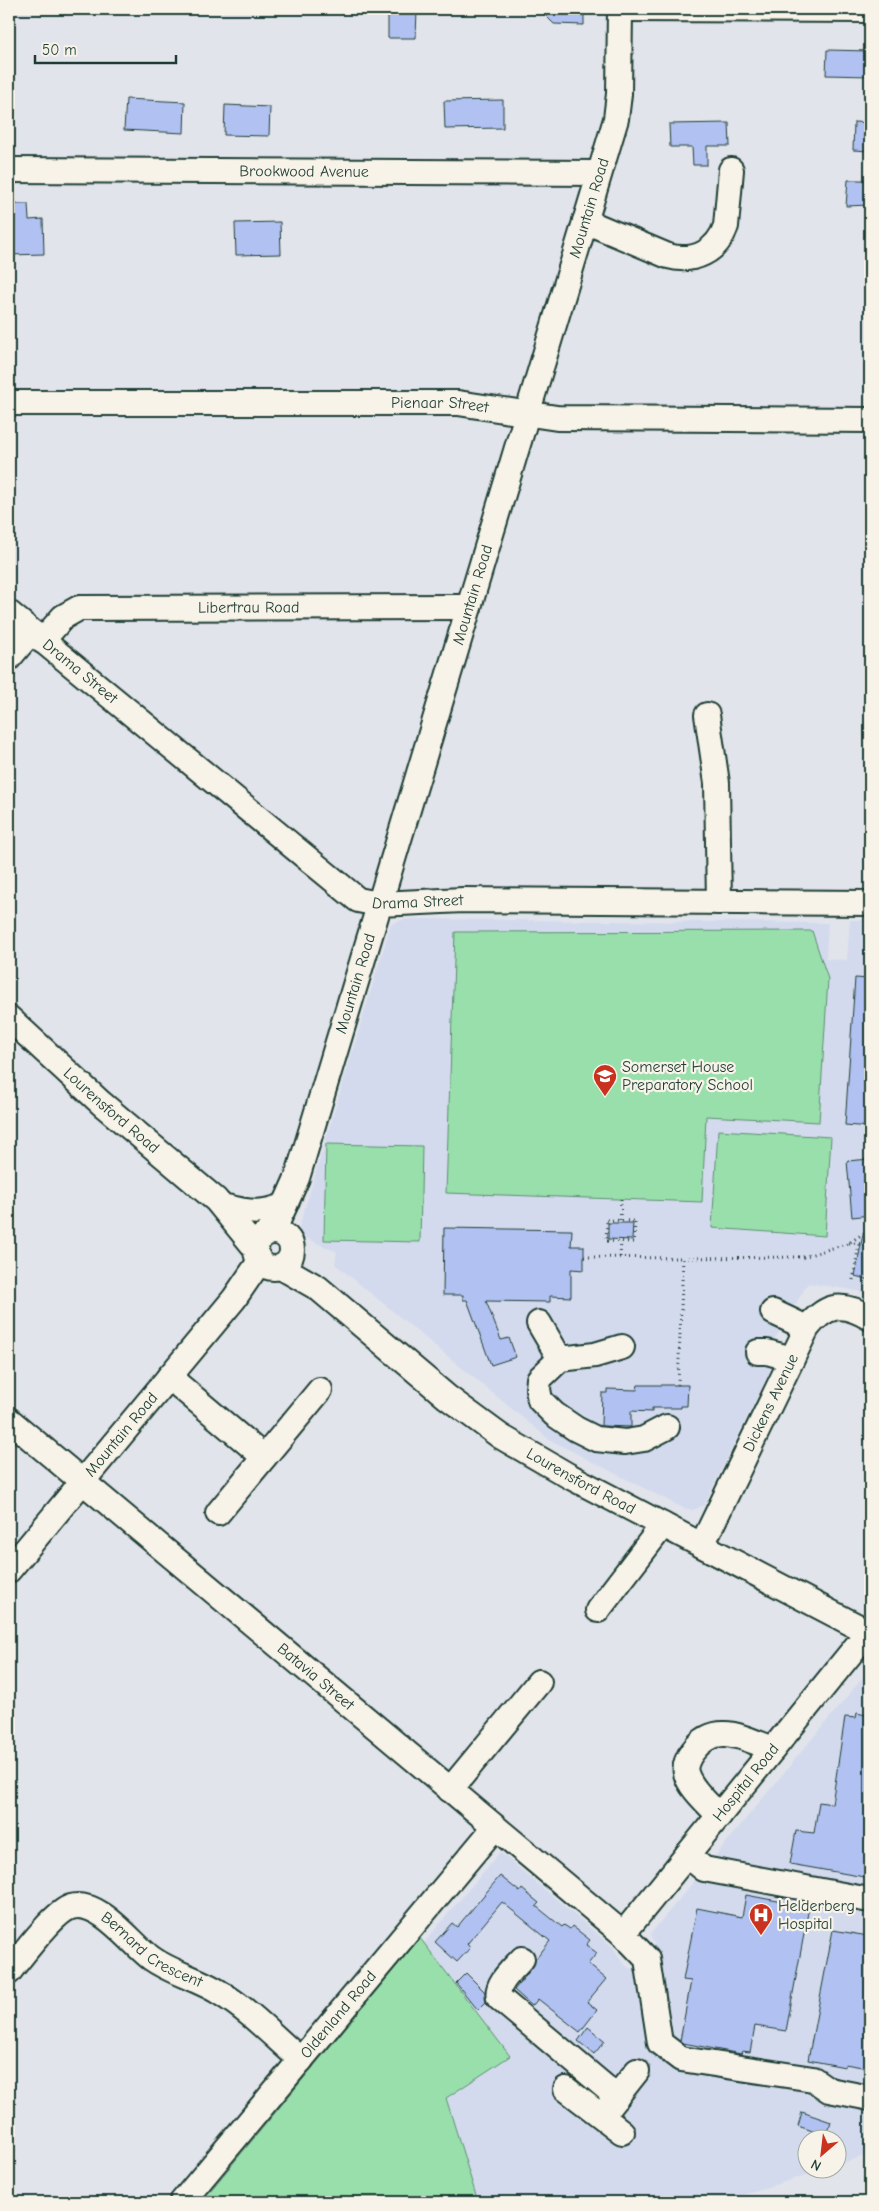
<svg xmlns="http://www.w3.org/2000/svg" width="879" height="2211" font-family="'Comic Neue',sans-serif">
  <rect width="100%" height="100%" fill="#e2e4eb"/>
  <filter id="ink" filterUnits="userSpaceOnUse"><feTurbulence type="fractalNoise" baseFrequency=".02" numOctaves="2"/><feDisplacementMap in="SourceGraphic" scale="10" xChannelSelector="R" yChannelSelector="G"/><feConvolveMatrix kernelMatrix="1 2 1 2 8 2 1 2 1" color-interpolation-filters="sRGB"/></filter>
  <g filter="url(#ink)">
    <!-- built -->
    <g fill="#d3daed">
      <path d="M405 919 828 923 826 959 847 960 850 920H870V1299L859 1291 808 1283 764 1357 773 1365 704 1505 693 1510 683 1508 550 1440 335 1264 337 1252 297 1234 391 924Z"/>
      <path d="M870 1669V2154L837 2165 836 2138H806V2168L825 2169 720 2202H478L446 2098 423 1944 500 1852 613 1947 622 1962 629 1968 635 1969 655 1943 652 1940 651 1933Z"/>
    </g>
    <!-- green -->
    <g fill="#99dfac" stroke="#5c8e70">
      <path d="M812 931 828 979 819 1122 706 1116 702 1202 446 1193 455 932Z"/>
      <path d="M718 1130 831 1137 825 1236 712 1228Z"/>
      <path d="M326 1144 422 1146 420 1242 324 1240Z"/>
      <path d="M420 1938 510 2056 446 2098 478 2202H201Z"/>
    </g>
    <!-- building -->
    <g fill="#b1c2f2" stroke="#1f3d34">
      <path d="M388 9H417L416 38H388Z"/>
      <path d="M539 9H584V25L554 24Z"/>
      <path d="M827 50 870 51V76L826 75Z"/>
      <path d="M126 99 185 102 184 133 124 130Z"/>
      <path d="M503 100V128L445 129 444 101Z"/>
      <path d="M225 105 270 107 269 136 224 135Z"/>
      <path d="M854 122 870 123V151L853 150Z"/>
      <path d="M729 123 730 146H707V165H693L692 147H670L669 124Z"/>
      <path d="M848 180H870V205L846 206Z"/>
      <path d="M9 204H28L29 220 43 219 44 254 9 255Z"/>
      <path d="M280 222 281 254 236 255 235 223Z"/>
      <path d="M855 978 870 979V1127L845 1125Z"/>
      <path d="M870 1159V1215L852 1217 847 1161Z"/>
      <path d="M608 1223H633L632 1240 608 1239Z"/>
      <path d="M444 1228 572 1230 571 1246H584V1270L571 1269V1297L550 1296V1302L486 1301 501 1340 509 1338 516 1357 491 1365 467 1300H463V1295H443Z"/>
      <path d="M863 1234H870V1280L855 1276Z"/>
      <path d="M638 1385H688L687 1406H681V1408H652V1412L631 1411V1427L601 1426 602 1393H607V1389L637 1390Z"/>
      <path d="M857 1713 870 1716V1878L790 1864 796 1831 814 1833 819 1802 832 1804 845 1717 856 1718Z"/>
      <path d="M500 1876 520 1892 522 1889 539 1903 536 1906 562 1927 564 1925 570 1929 572 1926 590 1940 586 1945 597 1953 588 1964 606 1979 587 2002 597 2010 580 2032 538 1999 532 2006 514 1990 532 1968 535 1960 550 1941 502 1902 467 1944 470 1948 457 1962 435 1942 452 1923 457 1927Z"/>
      <path d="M746 1895 809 1907 786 2031 755 2026 750 2052 742 2051 741 2054 683 2043 680 2041 691 1981 683 1980 697 1908 742 1917Z"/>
      <path d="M833 1930 868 1936 866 1949 870 1950V2058L868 2068 845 2064V2067L808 2060Z"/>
      <path d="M466 1973 485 1992 486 2002 478 2010 456 1983Z"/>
      <path d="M588 2027 605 2041 594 2054 578 2041Z"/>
      <path d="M802 2112 831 2122 827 2136 798 2126Z"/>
    </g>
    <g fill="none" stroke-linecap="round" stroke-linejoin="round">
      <!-- minor casing -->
      <g stroke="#1f3d34" stroke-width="28">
        <g id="minor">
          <path d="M620 9 870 10"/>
          <path id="s1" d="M9 170 599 173"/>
          <path d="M585 221 668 256C694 263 717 252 726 226L731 170"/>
          <path id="s2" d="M9 403H458L557 418 870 420"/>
          <path id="s3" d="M9 613 358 900 379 904 463 900 870 903"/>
          <path id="s4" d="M42 641 63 617 79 608 469 607"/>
          <path d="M9 658 31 632"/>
          <path d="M707 715 717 783 719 902"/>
          <path id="s5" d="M9 1018 101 1103 216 1200 256 1249"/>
          <path d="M227 1207C249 1213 264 1214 285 1205"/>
          <path id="s6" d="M273 1232 297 1178 616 119 619 94 620 9"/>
          <circle cx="274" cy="1250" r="18"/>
          <path id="s7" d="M281 1267 318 1288 447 1397 500 1436 569 1476 870 1633"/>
          <path d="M773 1312 807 1328"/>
          <path d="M539 1323 560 1359"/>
          <path d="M622 1347 595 1355 560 1359 539 1379 538 1389 540 1400 554 1414 576 1429 596 1439 625 1442 644 1439 667 1427"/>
          <path d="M758 1352H767L792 1359"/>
          <path d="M169 1377 264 1457"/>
          <path id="s8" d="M9 1420 623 1934 647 1959 660 2043 681 2059 813 2079 829 2090 870 2098"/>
          <path d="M218 1513 320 1390"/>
          <path id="s9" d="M702 1545 807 1328C827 1303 843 1302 870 1318"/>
          <path id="s10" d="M9 1570 234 1299 260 1261"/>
          <path d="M598 1610 663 1525"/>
          <path d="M450 1790 539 1682"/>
          <path d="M719 1816C709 1804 690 1789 686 1773 684 1766 688 1757 693 1751 716 1720 745 1739 773 1749"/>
          <path d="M687 1855 704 1869 864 1899"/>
          <path id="s11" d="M623 1934 868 1632"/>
          <path d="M522 1959C513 1969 495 1984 499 1998L617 2097"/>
          <path id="s12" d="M9 1972C21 1957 54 1912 71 1907 99 1899 130 1942 151 1958 173 1974 200 1979 222 1994 251 2012 275 2038 301 2060"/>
          <path d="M566 2089 622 2132"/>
          <path d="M607 2109 637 2071"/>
          <path id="s13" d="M182 2202 495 1827"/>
        </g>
      </g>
      <!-- path -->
      <g stroke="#1f3d34" stroke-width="3" stroke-dasharray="1 4" stroke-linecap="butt">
        <path d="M607 1220 635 1221 634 1242 606 1241Z"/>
        <path d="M620 1220 621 1199"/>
        <path d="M849 1243 870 1244"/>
        <path d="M584 1257 683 1258 678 1385"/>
        <path d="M620 1257 621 1242"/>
        <path d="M683 1258 803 1257 849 1243 870 1229"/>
        <path d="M853 1280 859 1244"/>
      </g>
      <!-- minor -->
      <use href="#minor" stroke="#f7f3e8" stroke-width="24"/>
    </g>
  </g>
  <!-- icons -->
  <defs>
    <g id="school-pin" transform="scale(1.25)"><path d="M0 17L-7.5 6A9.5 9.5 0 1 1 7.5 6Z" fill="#c8321e" stroke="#f7f3e8"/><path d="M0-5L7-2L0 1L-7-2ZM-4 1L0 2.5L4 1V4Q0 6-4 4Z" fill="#fff"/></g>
    <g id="hospital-pin" transform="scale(1.25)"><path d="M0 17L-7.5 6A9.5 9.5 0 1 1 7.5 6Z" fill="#c8321e" stroke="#f7f3e8"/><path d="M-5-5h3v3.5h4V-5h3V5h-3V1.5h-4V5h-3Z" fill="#fff"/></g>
  </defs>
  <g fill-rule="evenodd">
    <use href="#school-pin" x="605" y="1076"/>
    <use href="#hospital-pin" x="761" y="1915"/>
  </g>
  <g text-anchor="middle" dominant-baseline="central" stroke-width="4.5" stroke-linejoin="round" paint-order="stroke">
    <!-- street labels -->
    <g font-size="16" fill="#1f3d34" stroke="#f7f3e8">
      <text stroke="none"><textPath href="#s1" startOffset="295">Brookwood Avenue</textPath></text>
      <text stroke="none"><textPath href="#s6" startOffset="1072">Mountain Road</textPath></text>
      <text stroke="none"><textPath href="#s2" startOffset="431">Pienaar Street</textPath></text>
      <text stroke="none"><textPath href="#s6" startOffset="668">Mountain Road</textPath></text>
      <text stroke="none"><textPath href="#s4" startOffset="220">Libertrau Road</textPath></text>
      <text stroke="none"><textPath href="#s3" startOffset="92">Drama Street</textPath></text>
      <text stroke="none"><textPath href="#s3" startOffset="512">Drama Street</textPath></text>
      <text stroke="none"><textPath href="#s6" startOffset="262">Mountain Road</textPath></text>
      <text stroke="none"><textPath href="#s5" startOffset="138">Lourensford Road</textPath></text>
      <text stroke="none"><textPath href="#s9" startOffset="158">Dickens Avenue</textPath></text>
      <text stroke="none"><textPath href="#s10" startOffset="176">Mountain Road</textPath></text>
      <text stroke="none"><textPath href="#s7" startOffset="370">Lourensford Road</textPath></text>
      <text stroke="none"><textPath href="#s8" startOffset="400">Batavia Street</textPath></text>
      <text stroke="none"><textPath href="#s11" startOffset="195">Hospital Road</textPath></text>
      <text stroke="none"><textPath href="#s12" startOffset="185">Bernard Crescent</textPath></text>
      <text stroke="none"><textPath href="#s13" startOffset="244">Oldenland Road</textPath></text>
    </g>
    <!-- poi labels -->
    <g font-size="16" fill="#1f3d34" stroke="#f7f3e8" text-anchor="start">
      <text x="622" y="1067">Somerset House<tspan x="622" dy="18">Preparatory School</tspan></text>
      <text x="778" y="1906">Helderberg<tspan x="778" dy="18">Hospital</tspan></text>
    </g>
  </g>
  <!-- margin -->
  <rect width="879" height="2211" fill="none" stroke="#f7f3e8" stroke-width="30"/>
  <rect x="15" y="15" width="849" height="2181" fill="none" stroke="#1f3d34" stroke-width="2" filter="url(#ink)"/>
  <!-- north arrow -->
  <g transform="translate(822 2154) rotate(208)"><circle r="24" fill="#f7f3e8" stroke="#a1aaa0"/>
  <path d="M0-4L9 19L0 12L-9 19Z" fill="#c8321e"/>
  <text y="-8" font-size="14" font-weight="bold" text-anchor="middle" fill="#1f3d34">N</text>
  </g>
  <!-- scale -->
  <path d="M35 55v8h141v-8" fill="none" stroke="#1f3d34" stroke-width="2.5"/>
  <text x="42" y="55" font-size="15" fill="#1f3d34" stroke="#f7f3e8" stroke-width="4" paint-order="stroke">50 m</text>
</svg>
